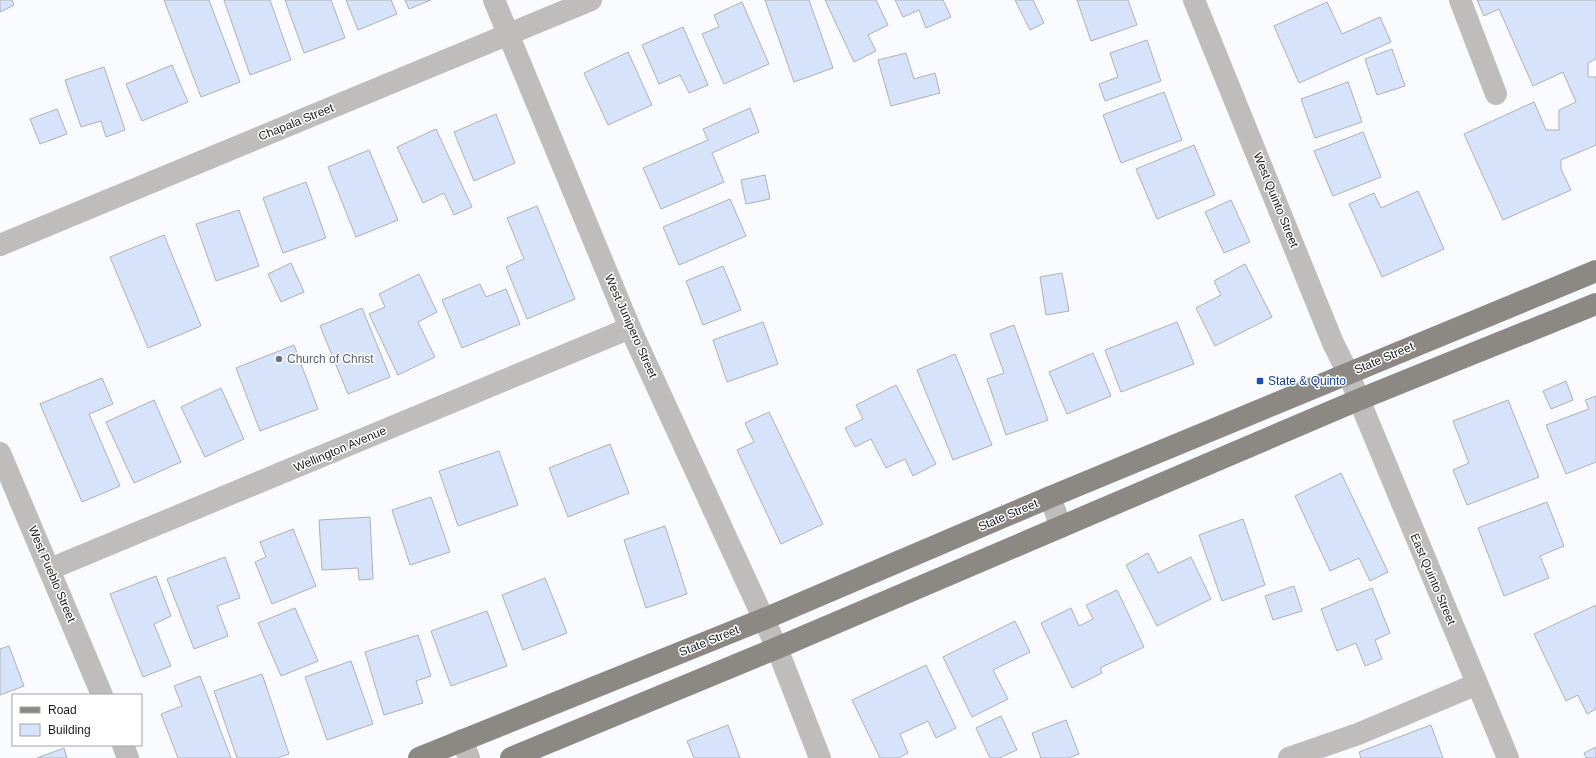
<svg xmlns="http://www.w3.org/2000/svg" width="1596" height="758" font-family="Arial,sans-serif">
  <rect width="100%" height="100%" fill="#fafbff"/>
  <!-- building -->
  <g fill="#d7e3fb" stroke="#aeb0b5">
    <path d="M0 0H12L14 5 0 12Z"/>
    <path d="M164 0H209L240 82 201 97Z"/>
    <path d="M224 0H270L291 60 250 75Z"/>
    <path d="M285 0H331L345 38 304 53Z"/>
    <path d="M346 0H391L397 14 358 30Z"/>
    <path d="M405 0H431L409 9Z"/>
    <path d="M765 0H809L833 68 794 82Z"/>
    <path d="M825 0H876L888 25 868 35 876 51 854 62Z"/>
    <path d="M895 0H943L951 17 926 28 919 10 903 17Z"/>
    <path d="M1015 0H1033L1044 23 1030 30Z"/>
    <path d="M1077 0H1128L1137 25 1091 41Z"/>
    <path d="M1477 0H1596V59L1588 63V77H1596V145L1561 160V169L1571 190 1503 220 1464 134 1534 102 1546 130H1559V110L1576 102 1563 72 1533 86 1499 9 1484 16Z"/>
    <path d="M742 2 769 64 724 84 702 34 719 27 714 15Z"/>
    <path d="M1327 2 1342 34 1380 17 1391 42 1299 83 1274 26Z"/>
    <path d="M683 27 708 85 689 93 680 75 659 84 642 45Z"/>
    <path d="M1147 40 1161 81 1105 101 1099 84 1118 77 1110 53Z"/>
    <path d="M1392 49 1405 86 1377 95 1365 59Z"/>
    <path d="M628 52 652 105 608 125 584 73Z"/>
    <path d="M906 53 914 79 935 73 940 93 891 106 878 60Z"/>
    <path d="M172 65 188 102 142 121 126 84Z"/>
    <path d="M104 67 125 130 106 137 101 121 81 127 65 80Z"/>
    <path d="M1348 82 1362 122 1315 138 1301 99Z"/>
    <path d="M1164 92 1182 140 1121 163 1103 115Z"/>
    <path d="M750 108 759 132 712 153 724 182 661 209 643 168 708 140 703 129Z"/>
    <path d="M57 109 67 134 40 144 30 119Z"/>
    <path d="M496 114 515 163 474 181 454 132Z"/>
    <path d="M436 129 472 207 454 215 444 193 423 203 397 147Z"/>
    <path d="M1363 132 1381 177 1333 196 1314 151Z"/>
    <path d="M1194 145 1215 195 1157 219 1136 169Z"/>
    <path d="M369 150 398 220 356 237 328 167Z"/>
    <path d="M765 175 770 199 746 204 741 180Z"/>
    <path d="M306 182 326 238 283 253 263 198Z"/>
    <path d="M1418 191 1444 249 1382 277 1349 204 1374 193 1381 208Z"/>
    <path d="M730 199 746 236 679 265 663 227Z"/>
    <path d="M1231 200 1250 242 1224 253 1205 212Z"/>
    <path d="M537 206 575 299 527 319 506 267 524 259 507 218Z"/>
    <path d="M239 210 259 266 216 281 196 224Z"/>
    <path d="M164 235 201 326 148 348 110 257Z"/>
    <path d="M291 263 304 292 281 302 268 274Z"/>
    <path d="M1245 264 1272 317 1215 346 1196 308 1221 295 1214 281Z"/>
    <path d="M723 266 741 310 703 325 686 281Z"/>
    <path d="M1062 273 1069 311 1046 315 1040 277Z"/>
    <path d="M419 274 437 312 418 322 435 357 398 375 369 314 385 307 379 294Z"/>
    <path d="M480 284 486 297 506 289 520 324 462 348 442 300Z"/>
    <path d="M362 308 390 377 348 394 320 326Z"/>
    <path d="M763 322 778 364 727 382 713 340Z"/>
    <path d="M1177 322 1194 364 1121 392 1105 350Z"/>
    <path d="M1014 325 1048 420 1006 435 987 379 1004 373 990 334Z"/>
    <path d="M294 345 318 409 260 431 236 368Z"/>
    <path d="M1093 353 1111 396 1067 414 1049 372Z"/>
    <path d="M955 354 992 445 953 460 917 370Z"/>
    <path d="M102 378 113 404 89 414 120 486 82 502 40 404Z"/>
    <path d="M1566 381 1573 400 1551 409 1543 391Z"/>
    <path d="M896 385 936 464 913 476 905 459 886 468 871 439 855 447 845 428 863 419 856 405Z"/>
    <path d="M221 388 244 439 205 457 181 407Z"/>
    <path d="M1596 396V462L1566 474 1546 425 1589 409 1585 400Z"/>
    <path d="M154 400 181 462 134 483 106 422Z"/>
    <path d="M1508 400 1539 477 1467 505 1453 470 1469 463 1453 421Z"/>
    <path d="M769 412 823 524 781 544 737 450 754 442 745 423Z"/>
    <path d="M610 444 629 493 568 517 549 468Z"/>
    <path d="M499 451 518 505 458 526 439 471Z"/>
    <path d="M1341 473 1388 572 1370 581 1359 558 1330 571 1295 496Z"/>
    <path d="M431 497 450 552 410 565 392 510Z"/>
    <path d="M1547 502 1564 546 1540 556 1549 578 1504 596 1478 528Z"/>
    <path d="M370 517 373 579 359 580 358 568 322 570 319 520Z"/>
    <path d="M1243 519 1265 585 1222 601 1199 535Z"/>
    <path d="M665 526 687 594 646 608 624 540Z"/>
    <path d="M293 529 316 586 272 604 255 562 266 557 260 542Z"/>
    <path d="M1148 553 1158 573 1191 557 1211 599 1157 626 1126 565Z"/>
    <path d="M225 557 240 598 217 606 228 636 194 649 167 579Z"/>
    <path d="M156 576 171 616 154 624 171 666 143 677 110 594Z"/>
    <path d="M545 578 567 633 523 650 502 595Z"/>
    <path d="M1294 586 1302 611 1273 620 1265 596Z"/>
    <path d="M1372 588 1390 633 1375 640 1382 659 1365 666 1356 643 1337 651 1321 609Z"/>
    <path d="M1117 590 1144 647 1100 668 1102 673 1072 688 1041 623 1071 608 1079 626 1093 619 1086 605Z"/>
    <path d="M1596 605V709L1587 714 1578 695 1566 701 1534 634Z"/>
    <path d="M295 608 318 661 281 676 258 623Z"/>
    <path d="M487 611 507 666 451 686 431 631Z"/>
    <path d="M1015 621 1030 652 993 670 1008 699 972 717 943 657Z"/>
    <path d="M418 635 431 676 416 681 423 703 384 715 365 652Z"/>
    <path d="M9 646 24 686 0 695V649Z"/>
    <path d="M351 661 373 724 327 740 305 677Z"/>
    <path d="M926 665 956 728 936 738 928 721 900 734 908 753 898 758H880L852 700Z"/>
    <path d="M262 674 289 754 278 758H237L214 691Z"/>
    <path d="M200 676 231 758H178L161 714 182 706 174 686Z"/>
    <path d="M1001 716 1017 750 999 758H990L976 728Z"/>
    <path d="M1066 720 1079 754 1068 758H1041L1032 733Z"/>
    <path d="M728 725 740 758H694L687 741Z"/>
    <path d="M1431 725 1443 758H1361L1359 752Z"/>
    <path d="M1596 747V758H1586L1584 753Z"/>
    <path d="M64 748 67 758H37Z"/>
  </g>
  <g fill="none" stroke-linecap="round" stroke-linejoin="round">
    <!-- minor -->
    <g stroke="#bfbdbb" stroke-width="22">
      <path d="M494 0 630 328 777 648 820 758"/>
      <path d="M1194 0 1333 343 1348 373 1508 758"/>
      <path d="M1460 0 1496 94"/>
      <path d="M0 245 591 0"/>
      <path d="M0 453 102 695"/>
      <path d="M1050 497 1061 527"/>
      <path d="M50 569 630 328"/>
      <path d="M462 740 469 758"/>
      <path d="M123 745 128 758"/>
      <path d="M1289 758 1358 734 1477 684"/>
    </g>
    <!-- major -->
    <g stroke="#8c8985" stroke-width="22">
      <path d="M419 758 764 619 1050 497 1596 271"/>
      <path d="M511 758 777 648 1358 400 1596 304"/>
    </g>
  </g>
  <!-- markers -->
  <circle fill="#6b7280" stroke="#fff" stroke-width="1.5" cx="279" cy="359" r="4"/>
  <rect fill="#1a4fb4" stroke="#fff" stroke-width="1.5" x="1256" y="377" width="8" height="8" rx="2"/>
  <g text-anchor="middle" dominant-baseline="central" stroke-width="3" stroke-linejoin="round" paint-order="stroke">
    <!-- street labels -->
    <g font-size="12" fill="#1a1b1c" stroke="#fff">
      <text transform="translate(296 122) rotate(-22)">Chapala Street</text>
      <text transform="translate(1276 200) rotate(68)">West Quinto Street</text>
      <text transform="translate(631 326) rotate(66)">West Junipero Street</text>
      <text transform="translate(1384 358) rotate(-23)">State Street</text>
      <text transform="translate(340 449) rotate(-23)">Wellington Avenue</text>
      <text transform="translate(1008 515) rotate(-23)">State Street</text>
      <text transform="translate(52 574) rotate(67)">West Pueblo Street</text>
      <text transform="translate(1433 579) rotate(67)">East Quinto Street</text>
      <text transform="translate(709 641) rotate(-22)">State Street</text>
    </g>
    <!-- worship labels -->
    <g font-size="12" fill="#5b616d" stroke="#fff" text-anchor="start">
      <text x="287" y="359">Church of Christ</text>
    </g>
    <!-- transit labels -->
    <g font-size="12" fill="#164399" stroke="#fff" text-anchor="start">
      <text x="1268" y="381">State &amp; Quinto</text>
    </g>
  </g>
  <!-- legend -->
  <rect x="12" y="694" width="130" height="52" fill="#ffffff" stroke="#a3a4a4"/>
  <rect x="20" y="707" width="20" height="6" fill="#8c8985" stroke="#a3a4a4"/>
  <text x="48" y="714" font-size="12" fill="#1a1b1c">Road</text>
  <rect x="20" y="724" width="20" height="12" fill="#d7e3fb" stroke="#a3a4a4"/>
  <text x="48" y="734" font-size="12" fill="#1a1b1c">Building</text>
</svg>
